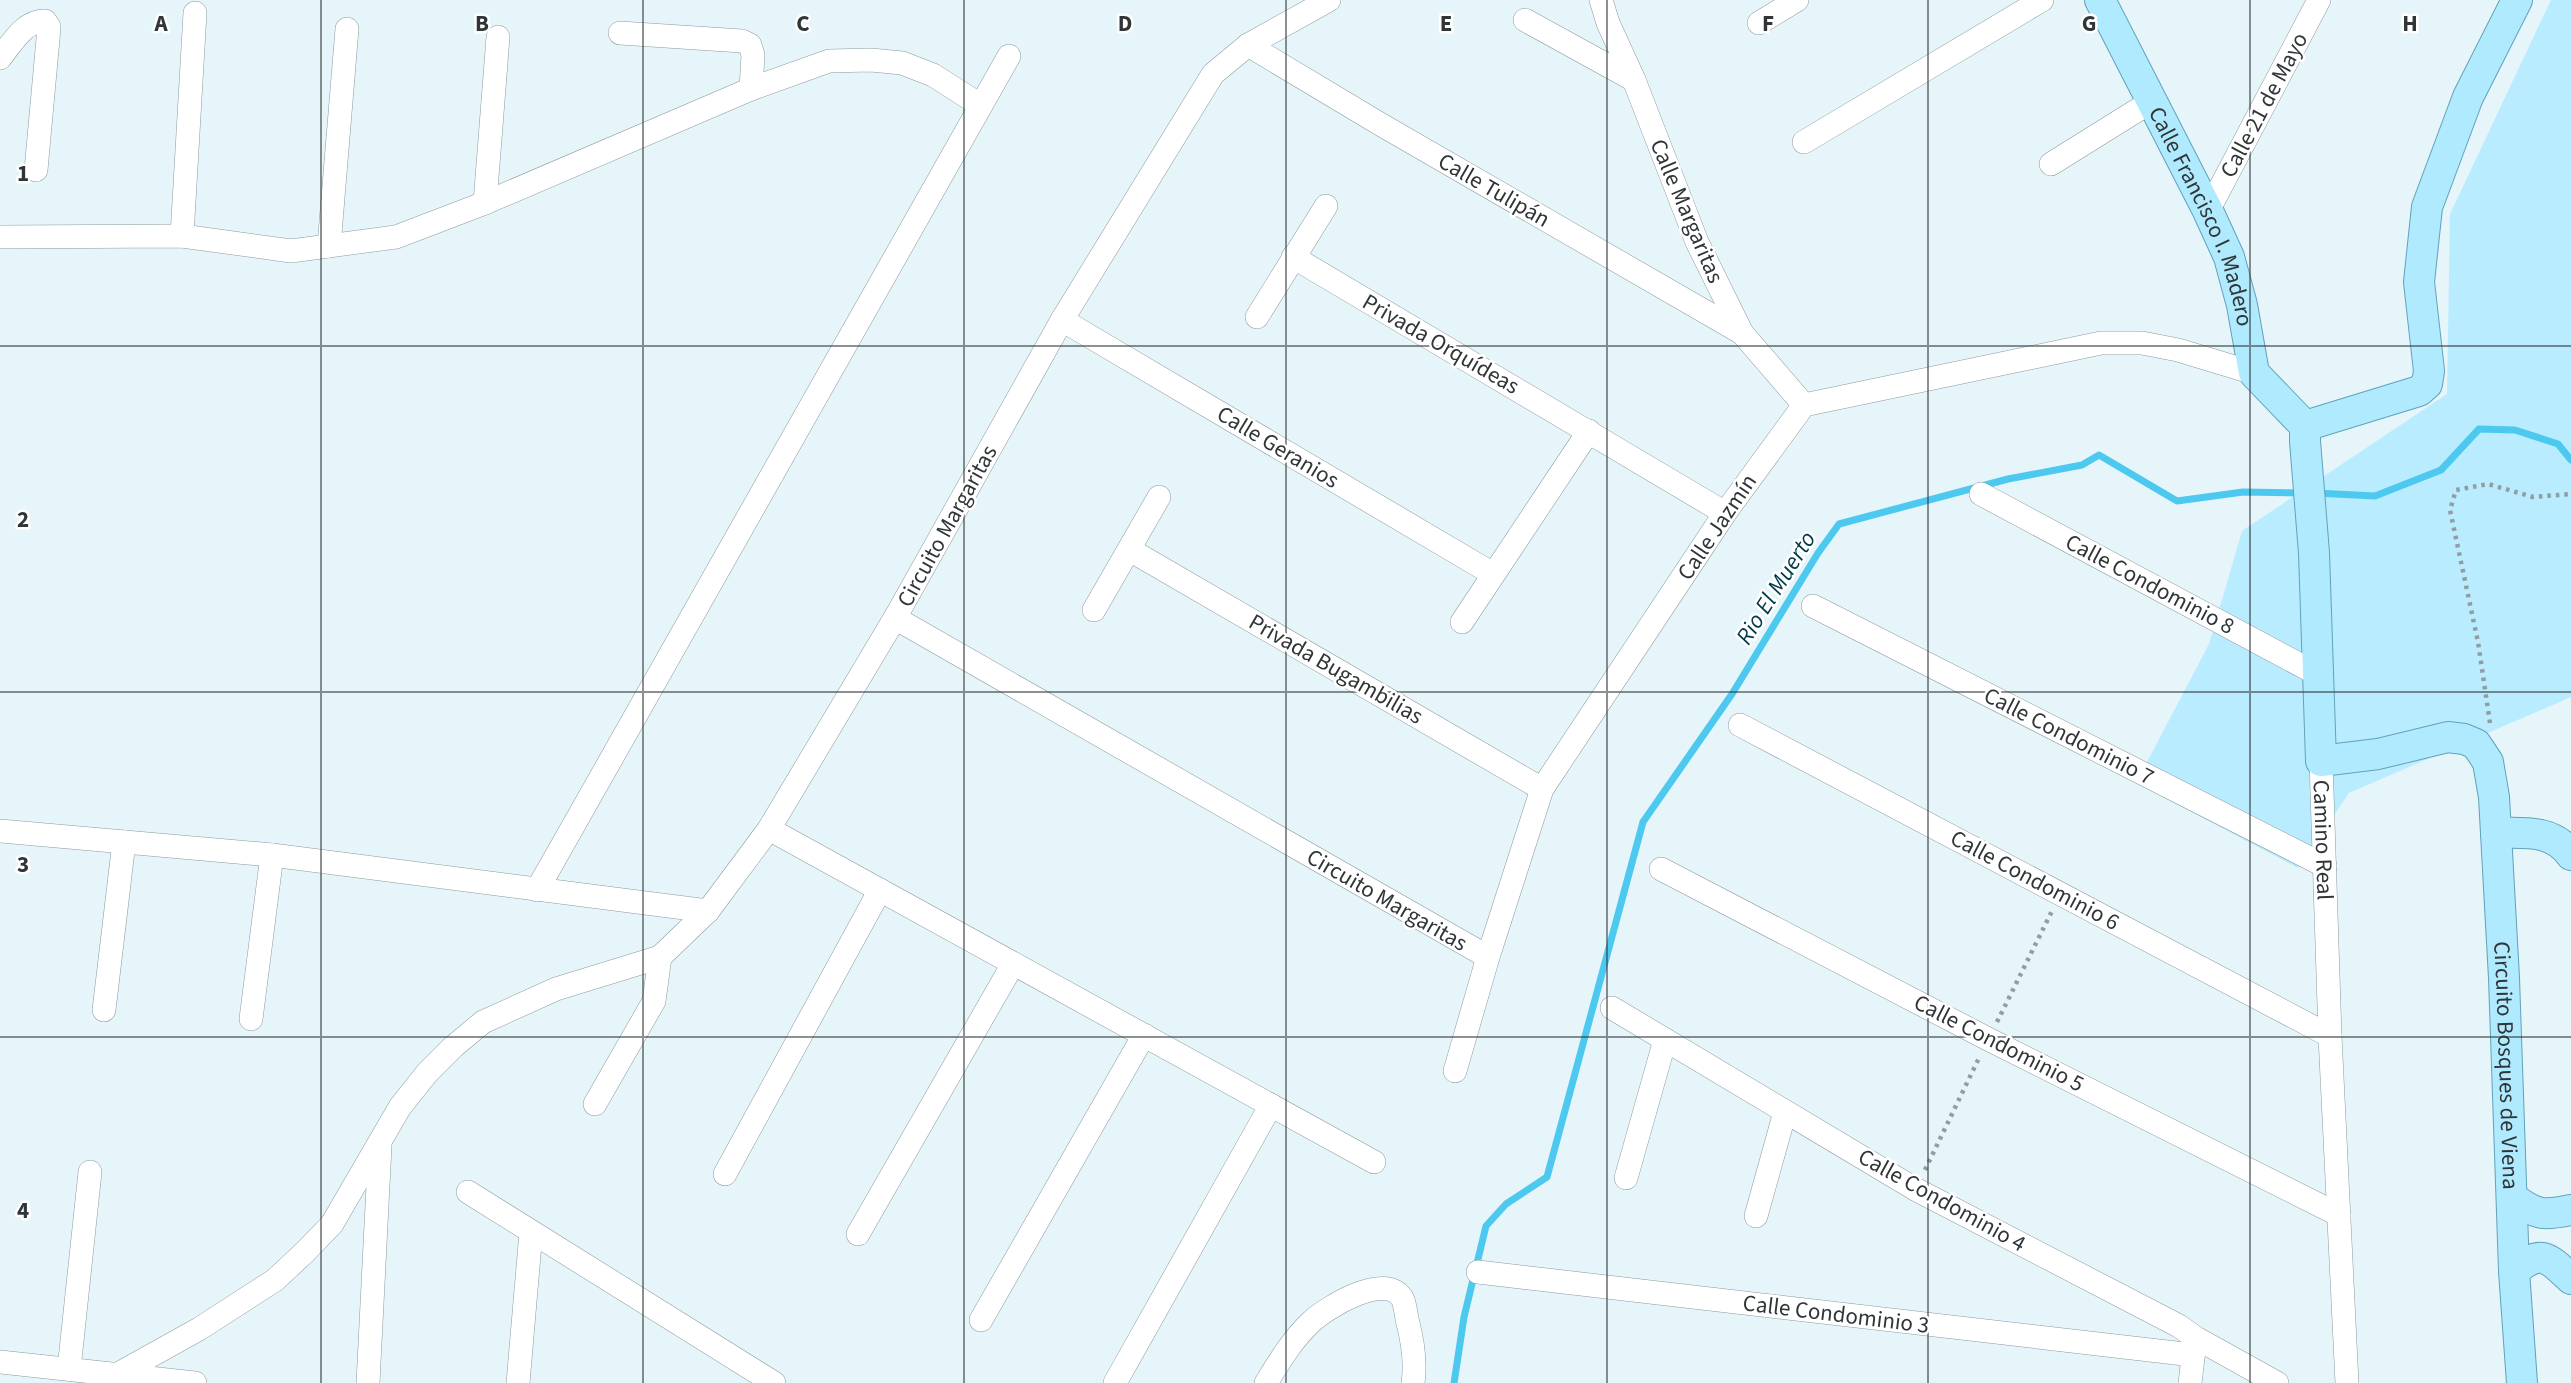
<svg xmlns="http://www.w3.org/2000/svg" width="2571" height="1383" font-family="'Source Sans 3',sans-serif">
  <rect width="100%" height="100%" fill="#e6f5fa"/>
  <!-- green -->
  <path fill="#b9ecff" d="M2551 0H2571V697L2349 793 2298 868 2136 783 2209 644 2242 531 2447 394 2450 214Z"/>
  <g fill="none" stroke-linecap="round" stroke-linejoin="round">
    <!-- stream -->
    <g stroke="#4dc9ef" stroke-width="7">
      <path d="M2316 493 2375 496 2441 470 2479 429 2515 430 2558 444 2571 460"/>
      <path d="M1454 1383 1464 1317 1486 1226 1506 1204 1547 1177 1643 822 1732 694 1818 553 1839 524 2008 479 2082 465 2099 455 2177 501 2243 492 2304 493"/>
    </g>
    <!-- minor casing -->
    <g stroke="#8c9a9f" stroke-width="24">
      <g id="minor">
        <path d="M1601 0 1608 23 1634 80 1697 242 1742 333 1804 405"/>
        <path d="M1525 20 1634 80"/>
        <path d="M1759 23 1797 0"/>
        <path d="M620 33 742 41 750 45 753 55 751 89"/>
        <path d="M1248 45 1380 124 1742 333"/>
        <path d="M0 58C12 43 25 20 45 21L49 27 48 39 36 170"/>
        <path d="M1804 142 2042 0"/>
        <path d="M2051 164 2152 101"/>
        <path d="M485 203 498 37"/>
        <path d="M2208 211 2319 0"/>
        <path d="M182 236 195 13"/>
        <path d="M0 237 182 236 291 251 396 237 485 203 751 89 829 61 871 60 902 63 933 75 980 105"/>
        <path d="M329 246 347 29"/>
        <path d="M1293 257 1725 513"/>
        <path d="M1257 317 1326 206"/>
        <path d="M1062 320 1493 574"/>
        <path d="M1981 494 2319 675"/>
        <path d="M1130 550 1542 789"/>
        <path d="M1813 606 2325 866"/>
        <path d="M1094 610 1159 497"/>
        <path d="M895 618 1488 957"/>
        <path d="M1462 622 1589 431"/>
        <path d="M1740 725 2330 1036"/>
        <path id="s1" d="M2321 761 2330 1036 2347 1383"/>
        <path d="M769 829 1374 1162"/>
        <path d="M0 831 272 855 708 911"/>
        <path d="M1661 869 1988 1039 2339 1215"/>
        <path d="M537 890 1009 56"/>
        <path d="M1612 1008 1915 1189 2179 1326 2196 1338 2277 1383"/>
        <path d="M104 1010 124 842"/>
        <path d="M251 1019 272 855"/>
        <path d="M1455 1071 1488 957 1542 789 1725 513 1804 405 2101 343H2142L2178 350 2254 373"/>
        <path d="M595 1104 654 1001 660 957"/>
        <path d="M725 1174 880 890"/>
        <path d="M1626 1178 1665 1040"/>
        <path d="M468 1192 774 1383"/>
        <path d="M1756 1216 1785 1112"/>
        <path d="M858 1234 1013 964"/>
        <path d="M1478 1272 2193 1355"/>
        <path d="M981 1320 1144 1035"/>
        <path d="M0 1362 195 1383"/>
        <path d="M69 1369 90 1172"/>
        <path d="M118 1374 199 1329 275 1280 305 1252 332 1224 400 1107 427 1073 453 1047 483 1022 556 989 660 957 708 911 769 829 895 618 1062 320 1213 74 1248 45 1329 0"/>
        <path d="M368 1383 380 1146"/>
        <path d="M518 1383 531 1232"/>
        <path d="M1115 1383 1271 1105"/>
        <path d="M1266 1383C1279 1362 1292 1340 1311 1322 1326 1308 1385 1271 1402 1298 1405 1303 1406 1313 1407 1319 1412 1338 1416 1363 1413 1383"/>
        <path d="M2190 1383 2195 1341"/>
      </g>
    </g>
    <!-- major casing -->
    <g stroke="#61a2b8" stroke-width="32">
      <g id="major">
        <path id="s2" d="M2100 0 2208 211 2229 257 2242 305 2254 373 2305 426"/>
        <path id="s3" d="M2517 0 2468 97 2427 207 2419 282 2429 371 2427 384 2419 391 2305 426V441L2314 553 2321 761 2378 754 2448 737 2464 739 2476 744 2488 762 2494 797 2504 978 2514 1271 2522 1383"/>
        <path d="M2496 833C2524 833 2553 829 2571 855"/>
        <path d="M2513 1198C2536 1215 2543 1216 2571 1210"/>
        <path d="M2514 1271C2541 1249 2547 1256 2571 1279"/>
      </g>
    </g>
    <!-- path -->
    <g stroke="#929da1" stroke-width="4.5" stroke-dasharray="3.5 5" stroke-linecap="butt">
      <path d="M2490 723 2478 642 2450 510 2456 490 2488 484 2533 497 2571 494"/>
      <path d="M1997 1022 2052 911"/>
      <path d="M1925 1170 1979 1058"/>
    </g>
    <!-- minor -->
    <use href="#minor" stroke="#fff" stroke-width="23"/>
    <!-- major -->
    <use href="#major" stroke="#b0eafe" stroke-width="30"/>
  </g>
  <!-- grid -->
  <path fill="none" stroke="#303537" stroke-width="2" stroke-opacity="0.55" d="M321 0V1383M643 0V1383M964 0V1383M1286 0V1383M1607 0V1383M1928 0V1383M2250 0V1383M0 346H2571M0 692H2571M0 1037H2571"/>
  <g text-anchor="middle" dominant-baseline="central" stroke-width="5" stroke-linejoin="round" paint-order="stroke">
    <!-- street labels -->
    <g font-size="23" fill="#303537" stroke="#fff">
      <text transform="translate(2264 105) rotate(-62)">Calle 21 de Mayo</text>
      <text transform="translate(1494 190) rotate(30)">Calle Tulipán</text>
      <text transform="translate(1687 211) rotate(67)">Calle Margaritas</text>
      <text stroke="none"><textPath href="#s2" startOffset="240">Calle Francisco I. Madero</textPath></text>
      <text transform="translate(1441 344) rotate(30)">Privada Orquídeas</text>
      <text transform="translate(1278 447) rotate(31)">Calle Geranios</text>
      <text transform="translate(947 526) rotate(-61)">Circuito Margaritas</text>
      <text transform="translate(1717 527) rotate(-56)">Calle Jazmín</text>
      <text transform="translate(2150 584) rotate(28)">Calle Condominio 8</text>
      <text transform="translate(1336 669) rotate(30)">Privada Bugambilias</text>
      <text transform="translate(2069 736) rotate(27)">Calle Condominio 7</text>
      <text stroke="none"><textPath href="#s1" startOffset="79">Camino Real</textPath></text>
      <text transform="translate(2035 880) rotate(28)">Calle Condominio 6</text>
      <text transform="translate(1387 900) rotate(30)">Circuito Margaritas</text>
      <text transform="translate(1999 1043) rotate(27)">Calle Condominio 5</text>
      <text stroke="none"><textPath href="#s3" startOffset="1354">Circuito Bosques de Viena</textPath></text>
      <text transform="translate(1942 1200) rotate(29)">Calle Condominio 4</text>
      <text transform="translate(1836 1314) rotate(7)">Calle Condominio 3</text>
    </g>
    <!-- water labels -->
    <g font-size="24" font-style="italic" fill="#003b4a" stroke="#fff">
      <text transform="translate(1776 588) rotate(-58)">Rio El Muerto</text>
    </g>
  </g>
  <g font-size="23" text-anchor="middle" font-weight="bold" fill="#303537" stroke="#fff" stroke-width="5" stroke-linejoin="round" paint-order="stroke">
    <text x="161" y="31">A</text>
    <text x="482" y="31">B</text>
    <text x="803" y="31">C</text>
    <text x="1125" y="31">D</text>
    <text x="1446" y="31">E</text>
    <text x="1768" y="31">F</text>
    <text x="2089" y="31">G</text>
    <text x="2410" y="31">H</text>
    <text x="23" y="181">1</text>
    <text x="23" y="527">2</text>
    <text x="23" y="872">3</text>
    <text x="23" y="1218">4</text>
  </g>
</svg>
